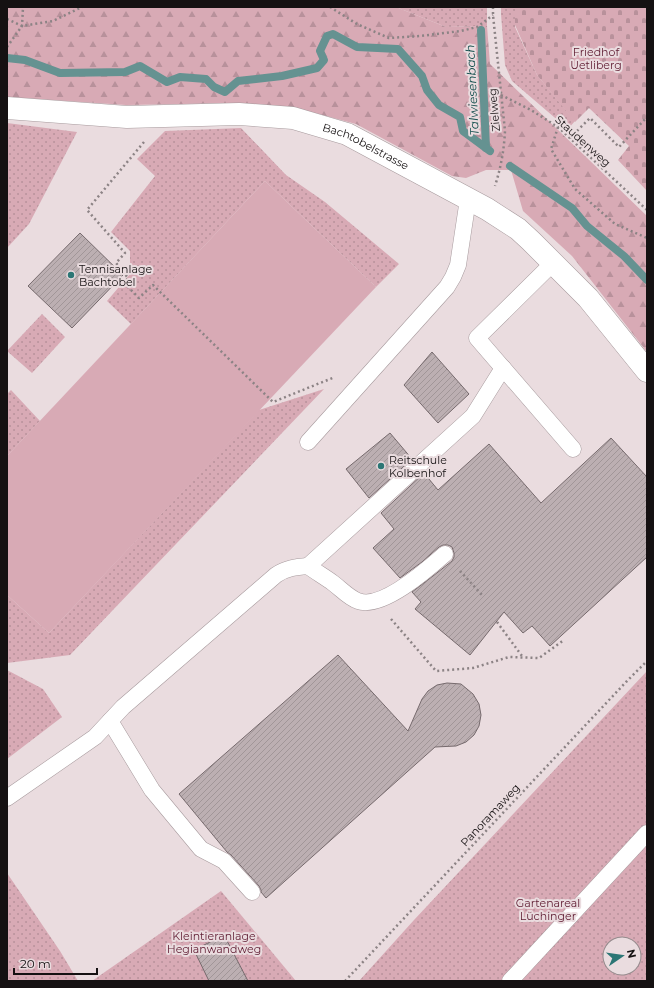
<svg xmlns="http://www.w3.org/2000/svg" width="654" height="988" font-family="Montserrat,sans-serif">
  <defs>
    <pattern id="green-dots" width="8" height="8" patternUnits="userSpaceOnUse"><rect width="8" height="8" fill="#d8aab5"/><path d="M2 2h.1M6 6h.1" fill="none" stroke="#b8919b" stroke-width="1.8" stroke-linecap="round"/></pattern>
    <pattern id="forest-firs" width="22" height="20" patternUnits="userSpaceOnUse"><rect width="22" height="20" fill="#d8aab5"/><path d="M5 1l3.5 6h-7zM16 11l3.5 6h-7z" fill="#b8919b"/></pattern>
    <pattern id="cemetery-stones" width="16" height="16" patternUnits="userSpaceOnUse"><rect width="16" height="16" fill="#d8aab5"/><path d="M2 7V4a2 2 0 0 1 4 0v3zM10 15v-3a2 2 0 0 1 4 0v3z" fill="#b8919b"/></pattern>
    <pattern id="building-hatch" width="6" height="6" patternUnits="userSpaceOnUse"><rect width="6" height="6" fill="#bcafb2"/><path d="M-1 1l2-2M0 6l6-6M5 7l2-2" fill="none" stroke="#a19698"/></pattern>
  </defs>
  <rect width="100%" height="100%" fill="#eadcdf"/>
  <!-- green -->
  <g fill="url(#green-dots)" fill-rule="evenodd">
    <path d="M396 7H487V26L446 27Z"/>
    <path d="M501 7H515V27L537 75 575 121 568 129 512 81 505 65 501 14Z"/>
    <path d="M7 123 77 132 29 224 7 248Z"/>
    <path d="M241 128 286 175 325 202 399 264 376 287 265 181 131 324 107 301 130 274V251L111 232 155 176 137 159 165 131Z"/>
    <path d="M42 314 65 337 32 373 7 351Z"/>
    <path d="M324 389 70 655 7 663V595L49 633 259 410Z"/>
    <path d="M11 390 40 421 7 456V394Z"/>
    <path d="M7 670 43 689 62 717 7 759Z"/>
    <path d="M647 671V981H359L414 920ZM610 944H634V968H610Z"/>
    <path d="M7 873 60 951 78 981H7Z"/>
    <path d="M221 891 296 981H92Z"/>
  </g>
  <!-- forest -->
  <path fill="url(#forest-firs)" d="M7 7H396L446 27 487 26 490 64 647 216V352L572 256 523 211 511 170H486L466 178 452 176 356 124 296 108 239 103 126 105 7 97Z"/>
  <!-- cemetery -->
  <path fill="url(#cemetery-stones)" d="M515 7H647V191L618 160 629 146 589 108 575 122 537 75 515 25Z"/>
  <!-- pitch -->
  <path fill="#d8aab5" d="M265 181 376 287 49 633 7 595V456Z"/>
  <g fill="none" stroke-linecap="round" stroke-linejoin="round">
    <!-- stream -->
    <g stroke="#659291" stroke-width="8">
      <path d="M481 30 486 148"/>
      <path d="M7 58 25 60 60 73 125 72 140 66 167 82 180 77 206 79 214 87 225 92 238 81 282 76 317 68 324 60 320 51 327 36 333 34 357 47 398 49 422 76 427 90 439 105 460 117 463 131 490 151"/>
      <path d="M510 166 572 208 587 226 624 256 647 280"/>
    </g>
  </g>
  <!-- building -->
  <g fill="url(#building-hatch)" stroke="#766a6d">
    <path d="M80 233 123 275 72 328 28 286Z"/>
    <path d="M432 352 469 394 438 423 404 385Z"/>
    <path d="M390 433 412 459 369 498 346 469Z"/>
    <path d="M611 438 647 477V557L550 646 532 626 523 633 504 612 470 655 415 609 421 602 412 592 433 576 452 561 454 557V553L452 547 448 545H443L439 547 422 562 400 578 373 548 394 529 381 513 424 473 438 490 489 444 541 503Z"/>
    <path d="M338 655 408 731 422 699 428 691 437 685 447 683 461 684 473 694 479 704 481 715 479 726 474 735 466 742 456 746 435 747 266 898 261 892V890L259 886 231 855 227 852 179 794Z"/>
    <path d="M224 935 248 981H209L194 950Z"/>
  </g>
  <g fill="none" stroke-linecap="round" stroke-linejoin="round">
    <!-- lane casing -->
    <g stroke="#a79a9d" stroke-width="17">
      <g id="lane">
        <path d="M553 263 477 338 573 449"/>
        <path d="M308 442 447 287 453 277 458 265 468 199"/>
        <path d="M445 554C428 569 382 610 358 601 349 598 341 589 333 583 325 577 316 572 308 566L473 416 503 368"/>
        <path d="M110 721 152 790 201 849 224 861 252 892"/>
        <path d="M7 798 95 737 123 707 276 575C286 568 296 567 308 566"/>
        <path d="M510 981 647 833"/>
      </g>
    </g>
    <!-- street casing -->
    <g stroke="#a79a9d" stroke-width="23">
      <g id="street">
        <path id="s1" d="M7 108 127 117 239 114 293 118 347 134 487 209 518 229 531 241 588 298 647 371"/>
      </g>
    </g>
    <!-- path -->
    <g stroke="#8c8385" stroke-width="2.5" stroke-dasharray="2 3" stroke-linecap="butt">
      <path d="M330 7 357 24 389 38 420 36 461 31 477 27 493 15"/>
      <path d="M493 7V15L505 131C504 150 501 167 495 186"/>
      <path d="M7 19 22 26 53 21 82 7"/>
      <path d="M7 47 22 26 23 7"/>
      <path d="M501 95 531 110 558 127 647 210"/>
      <path d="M558 127 551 149 575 189 615 224 647 238"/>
      <path d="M570 138 590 118 619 147 647 117"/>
      <path d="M144 142 87 210 125 253 116 263 128 278 124 283 139 298 153 285 273 402 335 377"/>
      <path d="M460 571 483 596"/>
      <path d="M391 619 436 671 473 668 509 657 539 658 564 640"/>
      <path d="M497 622 522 656"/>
      <path d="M345 981 626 682 647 661"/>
    </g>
    <!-- lane -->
    <use href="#lane" stroke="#fff" stroke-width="16"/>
    <!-- street -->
    <use href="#street" stroke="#fff" stroke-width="22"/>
  </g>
  <!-- markers -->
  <g fill="#2c7675" stroke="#eadcdf" stroke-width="1.5">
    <circle cx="71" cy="275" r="4"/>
    <circle cx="381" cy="466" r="4"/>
  </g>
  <g text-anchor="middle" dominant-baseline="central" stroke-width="4" stroke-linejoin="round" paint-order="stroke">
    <!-- park labels -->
    <g font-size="11" fill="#622036" stroke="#eadcdf">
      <text x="596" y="52">Friedhof<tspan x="596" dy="13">Uetliberg</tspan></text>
      <text x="548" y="903">Gartenareal<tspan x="548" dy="13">Lüchinger</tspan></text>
      <text x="214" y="936">Kleintieranlage<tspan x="214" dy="13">Hegianwandweg</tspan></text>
    </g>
    <!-- street labels -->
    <g font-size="11" fill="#151112" stroke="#eadcdf">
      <text transform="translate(494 110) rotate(-95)">Zielweg</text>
      <text transform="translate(583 141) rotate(42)">Staudenweg</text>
      <text stroke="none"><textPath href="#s1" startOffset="365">Bachtobelstrasse</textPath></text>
      <text transform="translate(490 815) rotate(-47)">Panoramaweg</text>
    </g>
    <!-- poi labels -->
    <g font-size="11" fill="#151112" stroke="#eadcdf" text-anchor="start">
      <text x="79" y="269">Tennisanlage<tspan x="79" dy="13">Bachtobel</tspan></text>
      <text x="389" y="460">Reitschule<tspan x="389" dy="13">Kolbenhof</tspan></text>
    </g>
    <!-- water labels -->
    <g font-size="12" font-style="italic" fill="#124e4d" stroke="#eadcdf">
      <text transform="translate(472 90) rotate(-93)">Talwiesenbach</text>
    </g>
  </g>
  <!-- border -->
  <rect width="654" height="988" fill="none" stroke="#151112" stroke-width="16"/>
  <!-- north arrow -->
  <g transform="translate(622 956) rotate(77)"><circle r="19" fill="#eadcdf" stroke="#958b8d"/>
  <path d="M0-3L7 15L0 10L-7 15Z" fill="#2c7675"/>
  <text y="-6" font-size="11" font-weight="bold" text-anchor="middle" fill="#151112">N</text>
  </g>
  <!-- scale -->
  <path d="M14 968v6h83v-6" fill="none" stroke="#151112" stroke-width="2"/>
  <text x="20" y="968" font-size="12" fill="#151112" stroke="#eadcdf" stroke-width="3" paint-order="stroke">20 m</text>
</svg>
